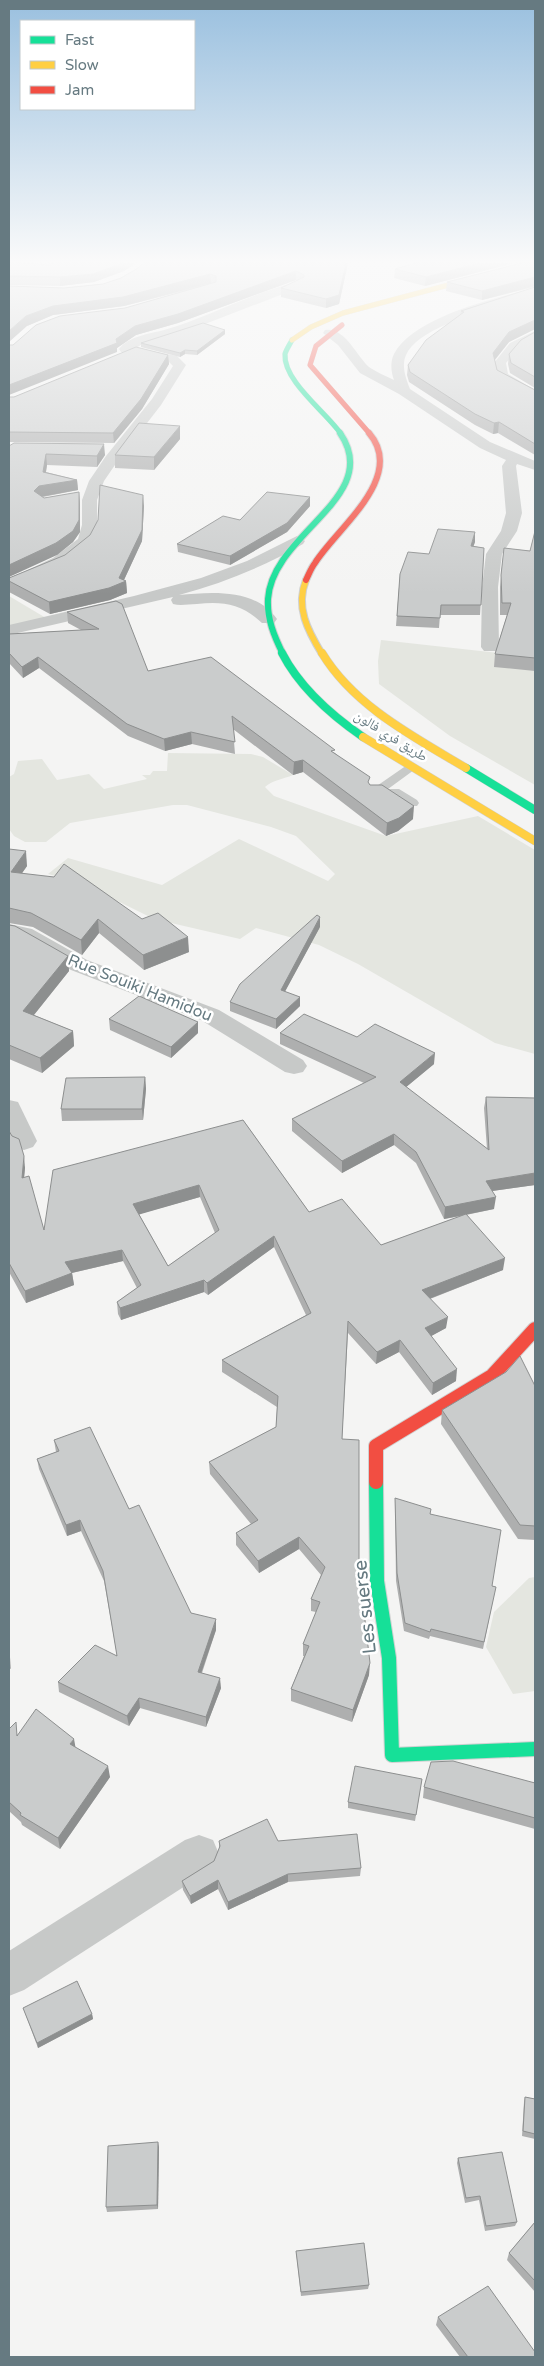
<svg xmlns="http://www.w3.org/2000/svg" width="544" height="2366" font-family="'Varela Round','Noto Naskh Arabic',sans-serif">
  <rect width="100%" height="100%" fill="#f4f4f3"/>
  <!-- green -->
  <g fill="#e4e6e0">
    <path d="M9 596 51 621 9 626Z"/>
    <path d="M381 640 535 657V785L450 736 379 684 378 661Z"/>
    <path d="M168 753 251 754 263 757 293 775C284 779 272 780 265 787L274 796 386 836 478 816 535 850V1054L495 1043 358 964 319 945 256 928 240 939 154 919 81 883 48 874 68 858 162 885 239 839 328 881 335 874 296 836 271 827 187 805H173L70 823 46 842H25L14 836 9 829V777L14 774 18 761 42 759 57 780 89 774 104 789 147 779 142 775H150L153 771H167Z"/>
    <path d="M535 1577V1691L513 1694 486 1647 494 1612 529 1578Z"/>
  </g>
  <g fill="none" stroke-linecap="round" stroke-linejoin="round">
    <!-- fast-far3 casing -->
    <g stroke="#d0d1d1" stroke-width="5.5">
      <path id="fast-far3" d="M292 340C290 344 286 350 285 354 283 381 327 413 341 434"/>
    </g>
    <!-- fast-far2 casing -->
    <g stroke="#d0d1d1" stroke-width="8">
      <path id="fast-far2" d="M283 654C274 636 267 619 268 599 272 533 384 497 340 433"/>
    </g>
    <!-- fast-far1 casing -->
    <g stroke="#d0d1d1" stroke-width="9">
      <g id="fast-far1">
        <path d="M282 653C300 688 331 715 363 737"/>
        <path d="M466 768 535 810"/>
      </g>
    </g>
    <!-- fast casing -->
    <g stroke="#d0d1d1" stroke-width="16">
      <path id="fast" d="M376 1482 377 1581 389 1658 392 1755 535 1749"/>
    </g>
    <!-- slow-far2 casing -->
    <g stroke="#d0d1d1" stroke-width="5.5">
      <path id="slow-far2" d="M292 340 311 327 343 313 531 263"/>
    </g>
    <!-- slow-far1 casing -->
    <g stroke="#d0d1d1" stroke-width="8">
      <path id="slow-far1" d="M306 580C295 607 308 631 322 654"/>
    </g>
    <!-- slow casing -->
    <g stroke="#d0d1d1" stroke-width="9">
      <g id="slow">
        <path d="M322 653C354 706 414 737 466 768"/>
        <path d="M363 737 535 841"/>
      </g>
    </g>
    <!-- jam-far2 casing -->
    <g stroke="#d0d1d1" stroke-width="5.5">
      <path id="jam-far2" d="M342 325 316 346 310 365 370 434"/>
    </g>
    <!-- jam-far1 casing -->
    <g stroke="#d0d1d1" stroke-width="8">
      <path id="jam-far1" d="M306 580C309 574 311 568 315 563 336 529 407 477 369 433"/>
    </g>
    <!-- jam casing -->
    <g stroke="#d0d1d1" stroke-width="16">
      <path id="jam" d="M376 1482V1446L492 1376 535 1329"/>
    </g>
    <!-- lane -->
    <path fill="#c7c9c8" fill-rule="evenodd" d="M410 763 414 764V770L388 789H399L417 800 419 803 417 806H409L393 796H371L369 793 371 790Z"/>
    <!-- street -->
    <g fill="#c7c9c8" fill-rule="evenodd">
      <path d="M297 282 303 285 301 287 187 331 144 343 136 348 177 356 186 365 161 405 117 462 104 481 97 500V531L90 545 65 565 9 590V579L53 558 78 539 82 525V500L89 481 106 456 152 399 173 366 169 362 129 352H121L119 349C129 336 149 334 164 330 209 317 251 293 297 282Z"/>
      <path d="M535 288V295C505 304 418 325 406 355 401 366 406 379 410 389L490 442 535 461V470L517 464 516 466 522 513 517 531 502 554 498 587 499 647 496 651H484L481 647 482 587 486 554 501 531 506 513 502 466 506 460 480 448 399 394 360 373 338 345 323 333 325 330C344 326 357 356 369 367 376 372 386 376 394 380 391 372 390 362 394 354 413 317 497 297 535 288Z"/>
      <path d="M535 331V339L519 348 506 363 508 374 535 390V399L497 379 494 363 510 343Z"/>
      <path d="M297 536 305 541 303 544C263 567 223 583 179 595 212 592 255 588 277 619L274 623H262C242 604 223 601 197 604 188 604 181 606 173 604L171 600 173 597 9 635V625L134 596 201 578 247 561Z"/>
      <path d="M9 924 32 929 87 960 219 1010 303 1060 307 1066 303 1072 294 1074 285 1072 201 1020 71 970 17 939 9 938Z"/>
      <path d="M9 1100 18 1102 37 1141 33 1147 24 1150 15 1147 9 1137Z"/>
      <path d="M199 1835 213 1840 219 1854 213 1868 24 1990 9 1996V1951L185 1840Z"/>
    </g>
    <!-- fast-far3 -->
    <use href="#fast-far3" stroke="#16e098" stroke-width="5"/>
    <!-- fast-far2 -->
    <use href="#fast-far2" stroke="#16e098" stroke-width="6"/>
    <!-- fast-far1 -->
    <use href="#fast-far1" stroke="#16e098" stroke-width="8"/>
    <!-- fast -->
    <use href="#fast" stroke="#16e098" stroke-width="14"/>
    <!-- slow-far2 -->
    <use href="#slow-far2" stroke="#ffcf43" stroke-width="5"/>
    <!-- slow-far1 -->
    <use href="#slow-far1" stroke="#ffcf43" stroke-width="6"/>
    <!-- slow -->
    <use href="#slow" stroke="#ffcf43" stroke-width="8"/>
    <!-- jam-far2 -->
    <use href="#jam-far2" stroke="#f24e42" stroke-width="5"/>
    <!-- jam-far1 -->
    <use href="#jam-far1" stroke="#f24e42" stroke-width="6"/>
    <!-- jam -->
    <use href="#jam" stroke="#f24e42" stroke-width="14"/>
  </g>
  <!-- wall -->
  <g fill="#aeafaf" fill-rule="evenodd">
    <path d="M9 263 50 265 51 264 30 263H136L124 271 94 282 60 286 9 285Z"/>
    <path d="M143 263H348L339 304 326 308 281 297V288L297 281 296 280 178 323 136 335 117 348V352L13 345 125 308 212 284 124 306 53 315 27 326 64 288 103 284 121 278 138 268Z"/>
    <path d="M514 263 425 286 394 278 395 269Z"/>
    <path d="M535 263V329L509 342 495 360 497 370 535 390V455L498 433 493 434 475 425 409 382 407 375 408 365 460 315 461 311 535 287 482 300 446 291 447 282Z"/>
    <path d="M225 330V334L197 355 185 354 180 357 141 347V343Z"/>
    <path d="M535 332V388L510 373 508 364 509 354Z"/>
    <path d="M168 355 169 364 142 409 114 443 9 442V397H14Z"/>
    <path d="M180 439 154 470 115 468V455Z"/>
    <path d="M9 446 105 455 97 467 47 465 46 472 77 480 78 490 43 497 44 498 79 492 80 503V532L73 542 57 555Z"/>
    <path d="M144 506 142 541 124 580 126 581 127 593 110 600 50 614 9 592V578L65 555Z"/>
    <path d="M310 506 287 532 230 565 178 552 177 544 240 520Z"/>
    <path d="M535 531V671L494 667 495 654 507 615H500V587L504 548 530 551Z"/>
    <path d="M475 542 473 546 484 548 480 615H440L439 628 396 626 400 574 429 554Z"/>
    <path d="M116 601 148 671 335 753 369 784 413 819 398 831 386 836 303 772 293 775 233 729 235 754 192 744 165 751 128 736 39 668 23 678 9 663V634L81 630 68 623 67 612Z"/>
    <path d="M9 849 27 866 22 873 189 952 144 970 99 933 82 955 33 927 9 923Z"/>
    <path d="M9 925 68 956 69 971 34 1015 73 1031 74 1046 42 1073 9 1059Z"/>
    <path d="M320 927 285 991 300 1006 276 1029 230 1011V1002Z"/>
    <path d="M109 1019 198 1022V1033L171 1058 110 1030Z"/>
    <path d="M280 1033 357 1037 434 1064 406 1087 487 1149 484 1108 486 1097 535 1098V1185L492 1191 494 1209 466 1215 503 1270 430 1299 446 1328 431 1336 456 1381 432 1395 399 1352 376 1364 348 1333 342 1439 359 1569 369 1675 352 1722 291 1701V1689L304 1656H303V1644L316 1612 311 1611V1599L321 1575 299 1549 259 1573 236 1545V1533L251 1524 210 1474 209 1462 276 1427 277 1407 222 1372V1360L306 1315 274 1247 208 1295 204 1292 121 1320 118 1314 117 1302 137 1288 123 1261 72 1273 74 1285 26 1303 9 1272V1131L25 1168 24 1177 44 1230 243 1120 309 1212 381 1245 461 1216 444 1219 416 1163 394 1145 342 1173 292 1131V1119L364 1083 280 1044ZM200 1197 215 1233 168 1266 139 1214Z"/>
    <path d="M145 1077 146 1089 143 1120 62 1121 61 1109Z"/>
    <path d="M535 1386V1540L518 1539 441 1424 442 1410Z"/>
    <path d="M54 1440 129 1509 191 1613 216 1630 202 1673 221 1688 206 1727 140 1708 129 1726 59 1692 58 1682 117 1655 104 1581 81 1531 67 1536 39 1469 37 1459 56 1452Z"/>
    <path d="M395 1498 431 1514 492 1586 494 1595 483 1649 430 1636 429 1639 404 1631 396 1581 395 1506Z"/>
    <path d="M9 1645 11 1669 9 1668Z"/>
    <path d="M9 1729 18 1735 76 1748 110 1777 60 1849 22 1825 21 1822 9 1811Z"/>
    <path d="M422 1779 415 1821 348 1808V1802Z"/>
    <path d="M535 1783V1829L423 1798 424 1787Z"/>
    <path d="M219 1841H278L361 1868 360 1876 288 1882 228 1910 218 1889 191 1904 183 1890 182 1881 214 1861 219 1849Z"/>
    <path d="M23 2008 92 2014 93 2019 38 2048 25 2013Z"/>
    <path d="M525 2097 535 2099V2139L522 2136 524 2102Z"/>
    <path d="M159 2147 158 2209 107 2212 106 2207Z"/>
    <path d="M458 2158 517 2222 515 2226 485 2231 479 2200 465 2203 457 2163Z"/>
    <path d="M535 2222V2292L507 2260 509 2253Z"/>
    <path d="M296 2251 369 2285 368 2289 301 2296Z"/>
    <path d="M438 2317 535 2357H460L436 2325Z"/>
  </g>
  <!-- shaded-wall -->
  <g fill="#8d8f8f">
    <path d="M124 263H136L124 271 94 282 60 286V277Z"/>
    <path d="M346 263H348L339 304 326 308V299Z"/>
    <path d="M480 263H514L425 286 426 277Z"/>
    <path d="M296 271V280L178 323 136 335 117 348V352L9 395V385L116 339 135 326Z"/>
    <path d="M210 274 211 283 124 306 53 315 27 326 9 342V331L26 316 53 306Z"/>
    <path d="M535 277V286L482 300V291Z"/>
    <path d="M535 320V329L509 342 492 363 493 353 509 332Z"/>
    <path d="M225 330V334L197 355V351Z"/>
    <path d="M185 350V354L180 357V353Z"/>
    <path d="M168 355 169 364 142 409 114 443 113 433Z"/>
    <path d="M499 422 498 433 493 434 494 423Z"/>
    <path d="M180 426V439L154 470V457Z"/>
    <path d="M104 444 105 455 97 467V456Z"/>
    <path d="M46 454 47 465 44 483 43 472Z"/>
    <path d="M77 480 78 490 40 497 34 491 39 486Z"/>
    <path d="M79 492 80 503V532L73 542 57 555 9 577V565Z"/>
    <path d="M143 495 144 506 142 541 123 582 126 581 127 593 110 600 50 614 49 602 119 578Z"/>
    <path d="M310 497V506L287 532 230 565V556Z"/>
    <path d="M475 532V542L470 556 471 546Z"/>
    <path d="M38 657 39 668 23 678 22 667Z"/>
    <path d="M191 732 192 744 165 751 164 739Z"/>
    <path d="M303 760V772L293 775 294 762Z"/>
    <path d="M414 806 413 819 398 831 386 836 387 823Z"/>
    <path d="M26 851 27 866 13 886 11 872Z"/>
    <path d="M320 917V927L281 999V990Z"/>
    <path d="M98 919 99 933 82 955 81 940Z"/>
    <path d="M188 937 189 952 144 970 143 955Z"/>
    <path d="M68 956 69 971 25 1026 23 1011Z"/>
    <path d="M300 997V1006L276 1029V1019Z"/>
    <path d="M198 1022V1033L171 1058V1047Z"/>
    <path d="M73 1031 74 1046 42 1073 40 1058Z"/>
    <path d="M435 1053 434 1064 399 1093 400 1082Z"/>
    <path d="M145 1077 146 1089 143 1120 142 1109Z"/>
    <path d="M394 1134V1145L342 1173V1161Z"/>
    <path d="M24 1156 25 1168 23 1189 22 1178Z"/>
    <path d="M535 1173V1185L485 1192 486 1181Z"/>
    <path d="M199 1185 200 1197 134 1216 133 1204Z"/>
    <path d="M496 1197 494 1209 444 1219 445 1207Z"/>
    <path d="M274 1236V1247L208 1295 207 1283Z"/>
    <path d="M122 1250 123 1261 67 1274 65 1262Z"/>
    <path d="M505 1258 503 1270 421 1302 422 1290Z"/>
    <path d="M72 1273 74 1285 26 1303 25 1291Z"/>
    <path d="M204 1280V1292L121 1320 120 1308Z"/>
    <path d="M448 1317 446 1328 424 1340 425 1328Z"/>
    <path d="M400 1340 399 1352 376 1364 377 1352Z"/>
    <path d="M457 1369 456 1381 432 1395 433 1383Z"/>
    <path d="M80 1520 81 1531 67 1536 66 1525Z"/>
    <path d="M299 1537V1549L259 1573 258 1561Z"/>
    <path d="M216 1619V1630L198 1682V1672Z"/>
    <path d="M370 1663 369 1675 352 1722 353 1710Z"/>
    <path d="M220 1678 221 1688 206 1727V1717Z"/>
    <path d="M139 1698 140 1708 129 1726 127 1716Z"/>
    <path d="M74 1739 76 1750 70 1744Z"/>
    <path d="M108 1766 110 1777 60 1849 58 1838Z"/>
    <path d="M288 1874V1882L228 1910V1902Z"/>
    <path d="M218 1880V1889L191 1904 190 1896Z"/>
    <path d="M92 2014 93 2019 38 2048 37 2043Z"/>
    <path d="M158 2142 159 2147 158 2209 157 2205Z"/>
  </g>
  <!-- building -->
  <g fill="#cacccc" stroke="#8d8f8f" fill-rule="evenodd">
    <path d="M9 263H23L50 265 53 263H124L93 274 60 277 9 276Z"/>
    <path d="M143 263H346L339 295 326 299 281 288 304 277V275L296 271 178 314 135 326 116 339 117 343 9 385V345H13L36 325 60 316 125 308 216 282V276L210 274 123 297 53 306 26 316 9 331V286L64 288 103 284 121 278 138 268Z"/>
    <path d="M416 263H480L426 277 395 269Z"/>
    <path d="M522 263H535V277L482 291 447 282Z"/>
    <path d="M535 287V320L509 332 493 353 497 370 535 390V444L499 422 494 423 475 414 410 372 408 365 426 340 464 312 461 311Z"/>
    <path d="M203 323 225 330 197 351 185 350 180 353 141 343Z"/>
    <path d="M535 332V377L511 363 509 354 521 340Z"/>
    <path d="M136 347 168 355 141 399 113 433 9 432V397H14Z"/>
    <path d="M139 423 180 426 154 457 115 455Z"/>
    <path d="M14 443 104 444 97 456 46 454 43 472 77 480 39 486 34 491 44 498 79 492V520L73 531 56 543 9 565V446Z"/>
    <path d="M100 485 143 495 142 530 119 578 126 581 109 588 49 602 9 581V578L65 555 90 535 98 520Z"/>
    <path d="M267 492 310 497 287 523 230 556 177 544 223 516 240 520Z"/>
    <path d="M438 529 475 532 471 546 484 548 481 605H441L440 618 397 616 400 574 408 552 429 554Z"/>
    <path d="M535 531V658L495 654 511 603H502L501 575 504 548 530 551Z"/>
    <path d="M116 601 122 604 148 671 211 657 335 750 331 751 370 777 368 782 370 785H382L414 806 399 818 387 823 303 760 294 762 232 716 235 742 191 732 164 739 127 724 38 657 22 667 9 653V634L99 629 67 612Z"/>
    <path d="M9 849 26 851 11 872 54 877 64 864 142 919 158 913 188 937 143 955 98 919 81 940 31 913 9 908Z"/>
    <path d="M317 915 320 917 281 990 300 997 276 1019 230 1002 240 984Z"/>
    <path d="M9 925 15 926 68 956 23 1011 73 1031 40 1058 9 1045Z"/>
    <path d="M139 996 198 1022 171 1047 109 1019Z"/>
    <path d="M304 1014 357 1037 375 1024 435 1053 400 1082 489 1150 486 1097 535 1098V1173L486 1181 496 1197 445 1207 416 1152 394 1134 342 1161 292 1119 376 1077 280 1033Z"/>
    <path d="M145 1077 142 1109H61L66 1078Z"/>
    <path d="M243 1120 309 1212 342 1199 381 1245 466 1214 505 1258 422 1290 448 1317 425 1328 457 1369 433 1383 400 1340 377 1352 348 1321 342 1439 359 1440V1569L370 1663 353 1710 291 1689 309 1646 303 1644 320 1602 311 1599 325 1567 299 1537 258 1561 236 1533 258 1520 209 1462 276 1427 278 1396 222 1360 311 1313 274 1236 207 1283 204 1280 120 1308 117 1302 141 1285 122 1250 65 1262 72 1273 25 1291 9 1263V1131L12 1136 19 1139 24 1156 22 1178 29 1176 44 1230 53 1170ZM199 1185 219 1230 168 1266 133 1204Z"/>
    <path d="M520 1356 535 1386V1526L520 1525 442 1410 506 1372Z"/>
    <path d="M90 1427 129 1509 139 1505 191 1613 216 1619 198 1672 220 1678 206 1717 139 1698 127 1716 58 1682 95 1645 117 1656 103 1571 80 1520 66 1525 37 1459 59 1451 54 1440Z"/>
    <path d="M395 1498 431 1509 430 1514 501 1530 492 1586 496 1587 484 1642 431 1629 430 1632 405 1623 397 1573Z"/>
    <path d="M36 1709 74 1739 70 1744 108 1766 58 1838 20 1815 21 1813 9 1802V1729L16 1722 17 1736Z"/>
    <path d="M453 1761 535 1783V1818L424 1787 431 1762Z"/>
    <path d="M355 1766 422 1779 416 1815 348 1802Z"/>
    <path d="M267 1819 278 1841 357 1834 361 1868 288 1874 228 1902 218 1880 190 1896 182 1881 214 1861 220 1846 219 1841Z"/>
    <path d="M77 1981 92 2014 37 2043 23 2008Z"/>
    <path d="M525 2097 535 2099V2134L523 2131Z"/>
    <path d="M158 2142 157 2205 106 2207 108 2146Z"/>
    <path d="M502 2152 517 2222 486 2226 480 2196 466 2198 458 2158Z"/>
    <path d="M535 2222V2281L509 2253Z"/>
    <path d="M364 2243 369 2285 301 2292 296 2251Z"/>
    <path d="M488 2286 535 2352V2357H468L438 2317Z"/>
  </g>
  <!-- sky -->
  <linearGradient id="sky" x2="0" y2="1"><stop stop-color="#9ac0df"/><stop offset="0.44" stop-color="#fafafa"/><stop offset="1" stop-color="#fafafa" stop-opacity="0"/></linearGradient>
  <rect width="544" height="594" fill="url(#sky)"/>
  <g text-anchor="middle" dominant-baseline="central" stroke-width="5" stroke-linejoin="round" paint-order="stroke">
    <!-- far-street labels -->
    <g font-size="14" fill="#667a81" stroke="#fff">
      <text transform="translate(391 736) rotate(32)">طريق فري فالون</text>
    </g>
    <!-- street labels -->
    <g font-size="16" fill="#667a81" stroke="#fff">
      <text transform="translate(140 988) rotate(22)">Rue Souiki Hamidou</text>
    </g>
    <!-- near-street labels -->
    <g font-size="19" fill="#667a81" stroke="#fff">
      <text transform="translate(365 1607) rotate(-96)">Les suerse</text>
    </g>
  </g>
  <!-- border -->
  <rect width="544" height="2366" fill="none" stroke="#667a81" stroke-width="20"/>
  <!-- legend -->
  <rect x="20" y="20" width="175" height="90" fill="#ffffff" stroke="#c2cacd"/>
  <rect x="30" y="36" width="25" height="8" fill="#16e098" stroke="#c2cacd"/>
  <text x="65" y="45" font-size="15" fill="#667a81">Fast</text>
  <rect x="30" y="61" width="25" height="8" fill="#ffcf43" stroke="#c2cacd"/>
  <text x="65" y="70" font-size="15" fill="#667a81">Slow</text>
  <rect x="30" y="86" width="25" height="8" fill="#f24e42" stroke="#c2cacd"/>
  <text x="65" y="95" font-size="15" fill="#667a81">Jam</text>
</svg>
